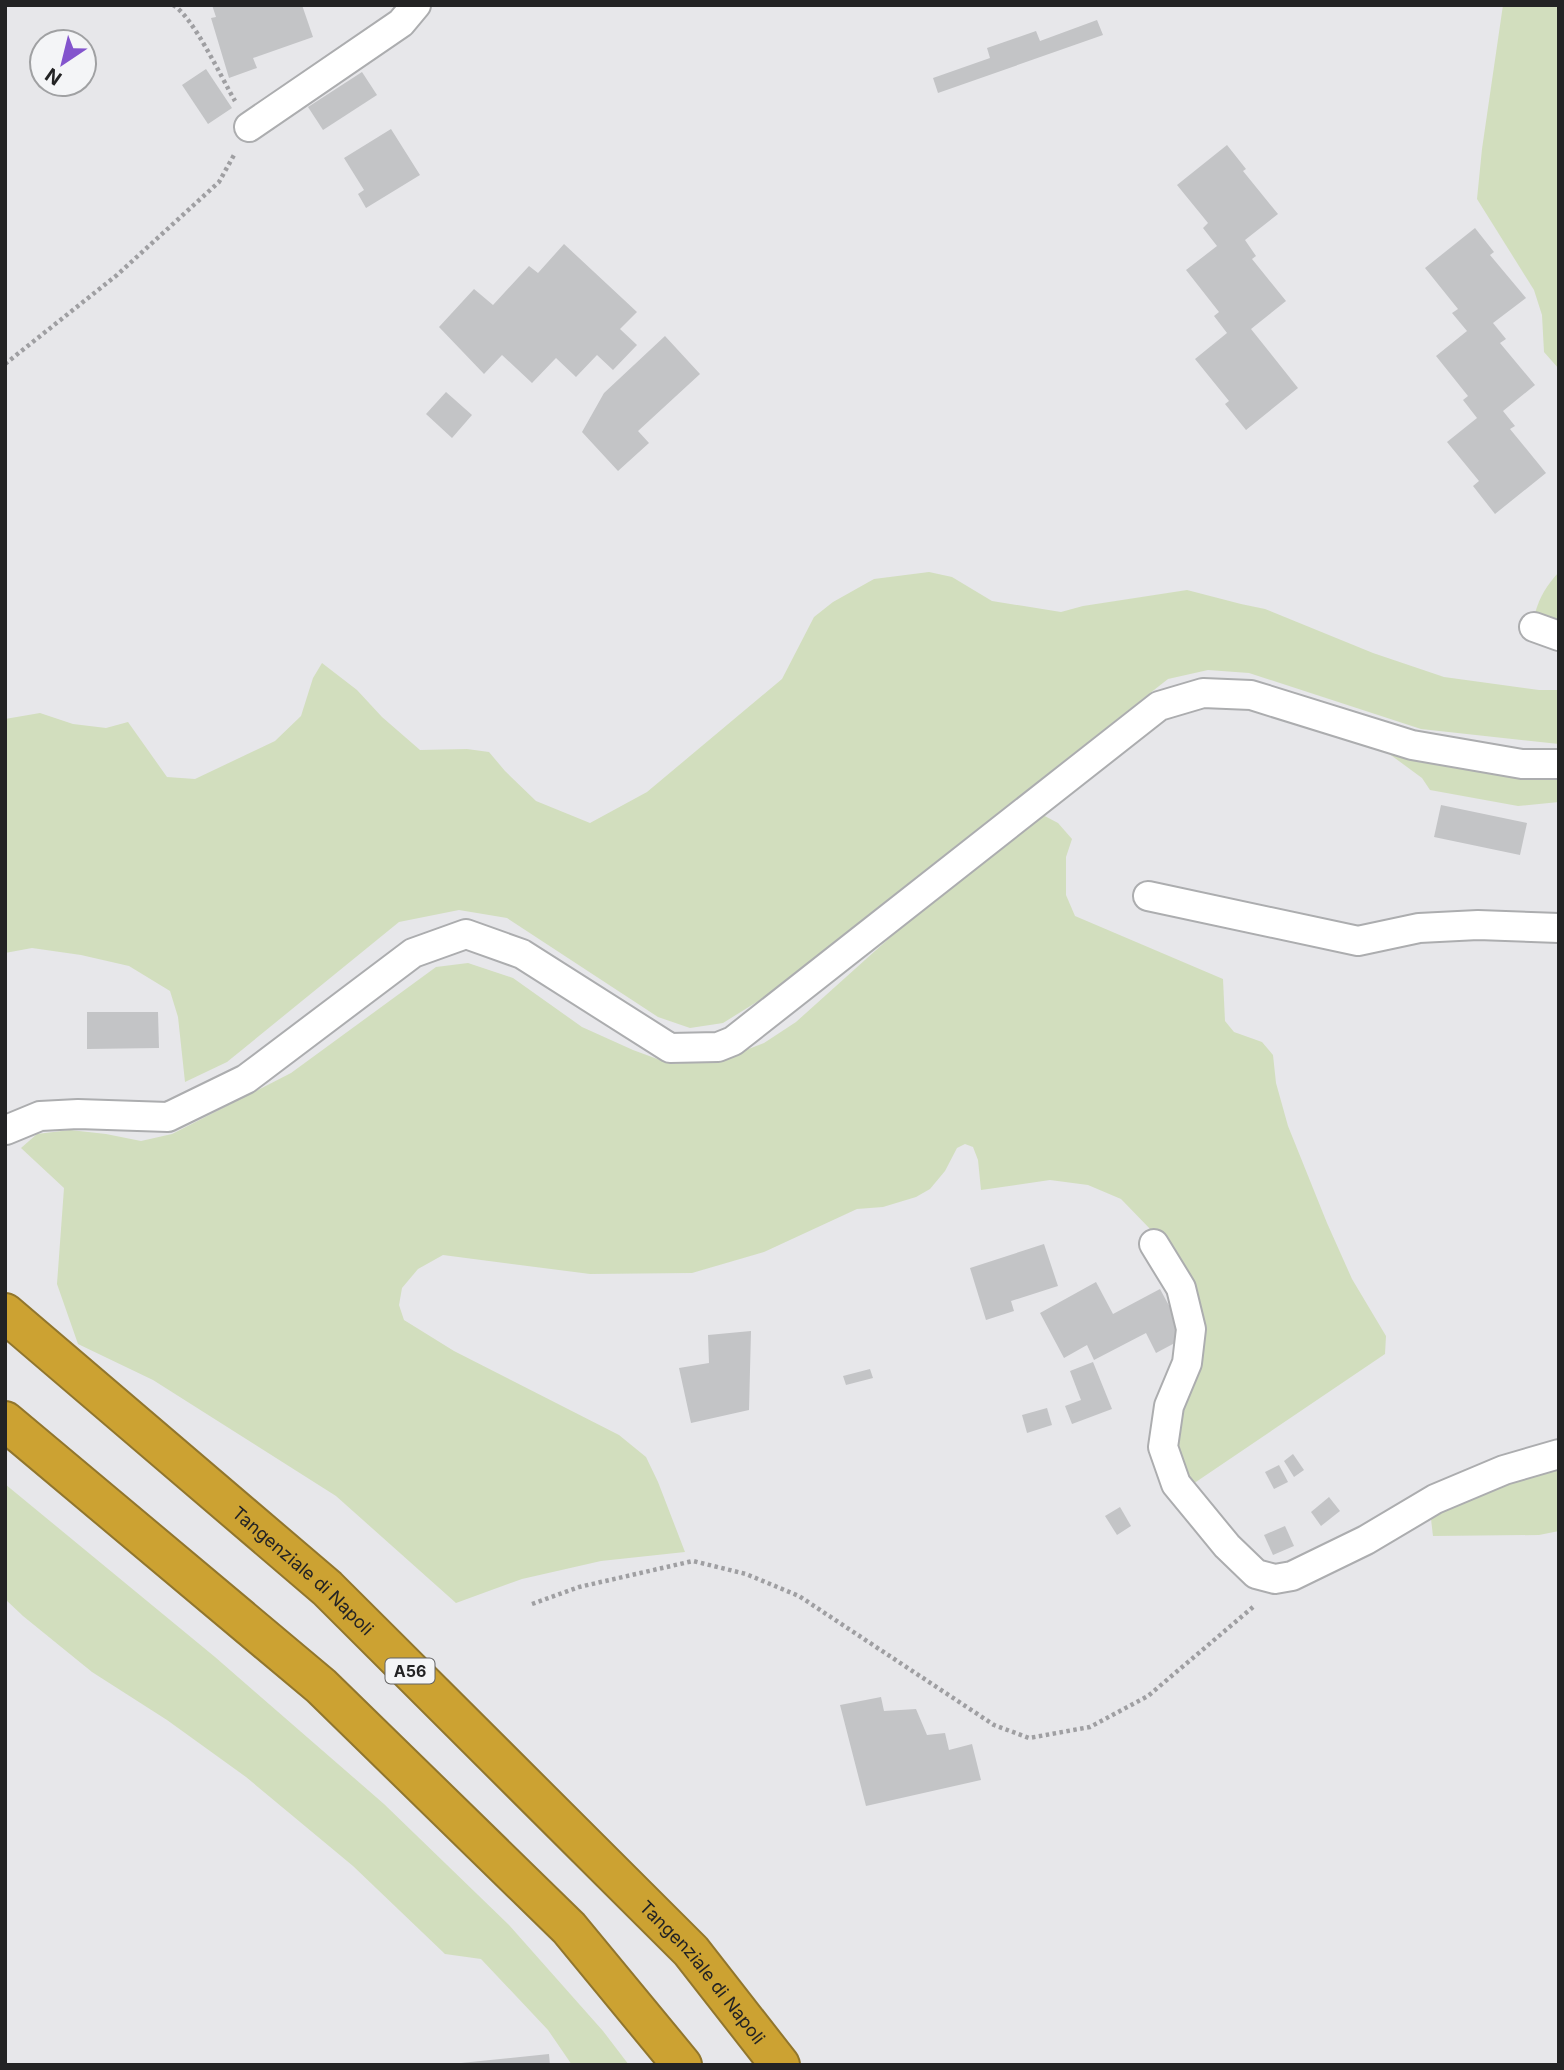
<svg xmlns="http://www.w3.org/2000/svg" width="1564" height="2070" font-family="Inter,sans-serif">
  <rect width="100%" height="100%" fill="#e7e7ea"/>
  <!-- green -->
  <g fill="#d2debe">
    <path d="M1503 5H1559V369L1544 352 1542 315 1534 290 1477 199 1482 149Z"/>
    <path d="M929 572 952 577 992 601 1061 612 1083 606 1187 590 1241 604 1265 609 1373 653 1444 677 1539 690H1559V744L1421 729 1249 673 1208 670 1168 679 760 1000 723 1023 690 1028 658 1017 507 918 459 910 399 922 227 1062 185 1082 178 1017 170 991 129 966 81 955 32 948 5 953V719L40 713 73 724 106 728 128 722 167 777 195 779 275 741 301 716 313 678 322 663 357 690 382 717 420 750 467 749 489 752 505 771 536 801 590 823 647 792 782 679 814 617 833 602 874 579Z"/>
    <path d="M1559 572V626L1535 613C1540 596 1547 585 1559 572Z"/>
    <path d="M1388 753 1507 775 1559 774V802L1518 806 1430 790 1422 778Z"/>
    <path d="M1039 813 1058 823 1072 839 1066 857V895L1075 916 1223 979 1225 1021 1234 1032 1262 1042 1273 1055 1276 1083 1288 1126 1327 1223 1352 1279 1386 1336 1385 1354 1187 1488 1169 1449 1193 1367 1153 1232 1121 1199 1088 1185 1050 1180 981 1190 978 1160 973 1147 965 1144 957 1148 945 1171 930 1189 916 1197 883 1207 857 1209 764 1252 692 1273 590 1274 443 1255 418 1269 402 1288 399 1305 404 1320 454 1351 619 1435 646 1457 658 1482 685 1552 601 1561 522 1579 456 1603 336 1496 153 1380 78 1344 57 1284 64 1188 21 1148 37 1134 70 1130 106 1134 141 1141 172 1134 291 1073 436 967 468 963 513 978 582 1027 633 1050 671 1064 720 1060 764 1043 796 1022 954 880Z"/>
    <path d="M1559 1464V1531L1539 1535 1433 1536 1431 1519 1468 1498Z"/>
    <path d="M5 1484 215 1657 384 1804 509 1925 603 2031 629 2065H572L548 2030 481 1959 445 1954 353 1866 246 1777 167 1720 92 1672 23 1616 5 1599Z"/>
  </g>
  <!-- building -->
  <g fill="#c3c4c6">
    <path d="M212 5H302L313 37 253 58 257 68 229 78 211 18 216 17Z"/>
    <path d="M1097 20 1103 35 938 93 933 78 990 58 987 48 1036 31 1040 41Z"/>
    <path d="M206 69 232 108 208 124 182 85Z"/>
    <path d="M362 72 377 95 323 130 308 107Z"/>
    <path d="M391 129 420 175 366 208 358 194 364 190 344 158Z"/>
    <path d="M1227 145 1246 169 1243 171 1278 214 1245 240 1256 256 1252 259 1286 301 1251 329 1298 388 1246 430 1225 404 1229 401 1195 359 1227 333 1214 316 1219 312 1186 270 1217 246 1203 228 1208 223 1177 185Z"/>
    <path d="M1475 228 1494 252 1490 255 1526 298 1493 323 1506 339 1500 343 1535 385 1503 411 1515 426 1510 429 1546 473 1495 514 1473 486 1479 481 1447 442 1477 418 1463 400 1468 396 1436 356 1467 331 1452 313 1458 309 1425 268Z"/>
    <path d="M564 244 637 312 620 329 637 345 613 370 597 355 576 377 556 358 532 383 502 355 484 374 439 327 474 289 493 305 529 266 538 273Z"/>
    <path d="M665 336 700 374 638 431 649 443 618 471 582 432 604 393Z"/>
    <path d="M446 392 472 415 452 438 426 414Z"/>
    <path d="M1441 805 1527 823 1520 855 1434 837Z"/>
    <path d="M87 1012H158L159 1048 87 1049Z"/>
    <path d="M1044 1244 1058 1286 1011 1301 1014 1311 986 1320 970 1268Z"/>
    <path d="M1096 1282 1113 1314 1160 1289 1186 1337 1156 1353 1146 1333 1094 1360 1087 1345 1064 1358 1040 1313Z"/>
    <path d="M751 1331 749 1410 691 1423 679 1368 709 1363 708 1335Z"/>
    <path d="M1093 1362 1112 1409 1072 1424 1065 1406 1081 1400 1070 1371Z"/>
    <path d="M870 1369 873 1378 846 1385 843 1376Z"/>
    <path d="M1047 1408 1052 1425 1027 1433 1022 1415Z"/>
    <path d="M1293 1454 1304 1470 1294 1477 1284 1461Z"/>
    <path d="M1279 1465 1288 1482 1274 1489 1265 1472Z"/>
    <path d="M1329 1497 1340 1511 1321 1526 1311 1512Z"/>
    <path d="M1120 1507 1131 1526 1117 1535 1105 1516Z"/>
    <path d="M1285 1526 1294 1546 1273 1555 1264 1535Z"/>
    <path d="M881 1697 884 1711 916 1709 927 1735 945 1733 949 1750 972 1744 981 1780 866 1806 840 1705Z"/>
    <path d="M549 2054 550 2065H461V2063Z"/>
  </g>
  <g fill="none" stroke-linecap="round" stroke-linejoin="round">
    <!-- street casing -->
    <g stroke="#acadaf" stroke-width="32">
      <g id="street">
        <path d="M249 127 401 23 416 5"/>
        <path d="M1534 627 1559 636"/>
        <path d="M1148 896 1358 941 1419 928 1478 925 1559 928"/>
        <path d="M6 1130 40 1116 78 1114 168 1117 246 1079 413 953 466 934 522 954 670 1048 718 1047 733 1041 1159 706 1203 693 1251 695 1412 745 1522 764H1559"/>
        <path d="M1154 1244 1181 1288 1191 1329 1187 1363 1169 1406 1163 1447 1176 1484 1227 1546 1256 1574 1275 1579 1292 1576 1366 1540 1435 1499 1504 1470 1559 1454"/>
      </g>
    </g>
    <!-- highway casing -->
    <g stroke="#91762d" stroke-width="42">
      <g id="highway">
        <path id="s1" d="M5 1313 327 1588 691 1951 780 2065"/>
        <path d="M5 1421 321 1686 569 1928 682 2065"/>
      </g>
    </g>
    <!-- path -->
    <g stroke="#9f9fa2" stroke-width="4.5" stroke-dasharray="3.5 3.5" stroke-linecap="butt">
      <path d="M173 5C193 16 222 79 235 101"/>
      <path d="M5 364 117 275 219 182 234 155"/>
      <path d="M532 1604 579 1587 693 1561 746 1574 799 1596 994 1725 1029 1738 1090 1727 1148 1696 1253 1607"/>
    </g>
    <!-- street -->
    <use href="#street" stroke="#fff" stroke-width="28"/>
    <!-- highway -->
    <use href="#highway" stroke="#cca232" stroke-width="38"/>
  </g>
  <g text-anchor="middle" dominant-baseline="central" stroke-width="6" stroke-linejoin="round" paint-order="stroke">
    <!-- shield labels -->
    <rect fill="#f4f5f7" stroke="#626263" stroke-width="2" x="385.5" y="1658.5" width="49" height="25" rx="5"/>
    <g font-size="16" font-weight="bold" fill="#232324">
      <text x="410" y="1671">A56</text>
    </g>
    <!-- street labels -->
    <g font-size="18" fill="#232324" stroke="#f4f5f7">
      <text stroke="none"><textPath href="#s1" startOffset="394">Tangenziale di Napoli</textPath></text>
      <text stroke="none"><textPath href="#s1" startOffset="961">Tangenziale di Napoli</textPath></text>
    </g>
  </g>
  <!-- border -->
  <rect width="1564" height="2070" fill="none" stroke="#232324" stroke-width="14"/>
  <!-- north arrow -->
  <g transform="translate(63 63) rotate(215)"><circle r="33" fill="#f4f5f7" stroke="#a0a1a3" stroke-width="2"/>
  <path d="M0-5L12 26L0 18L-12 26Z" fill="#8354cd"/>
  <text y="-10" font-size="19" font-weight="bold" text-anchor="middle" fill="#232324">N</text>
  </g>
</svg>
